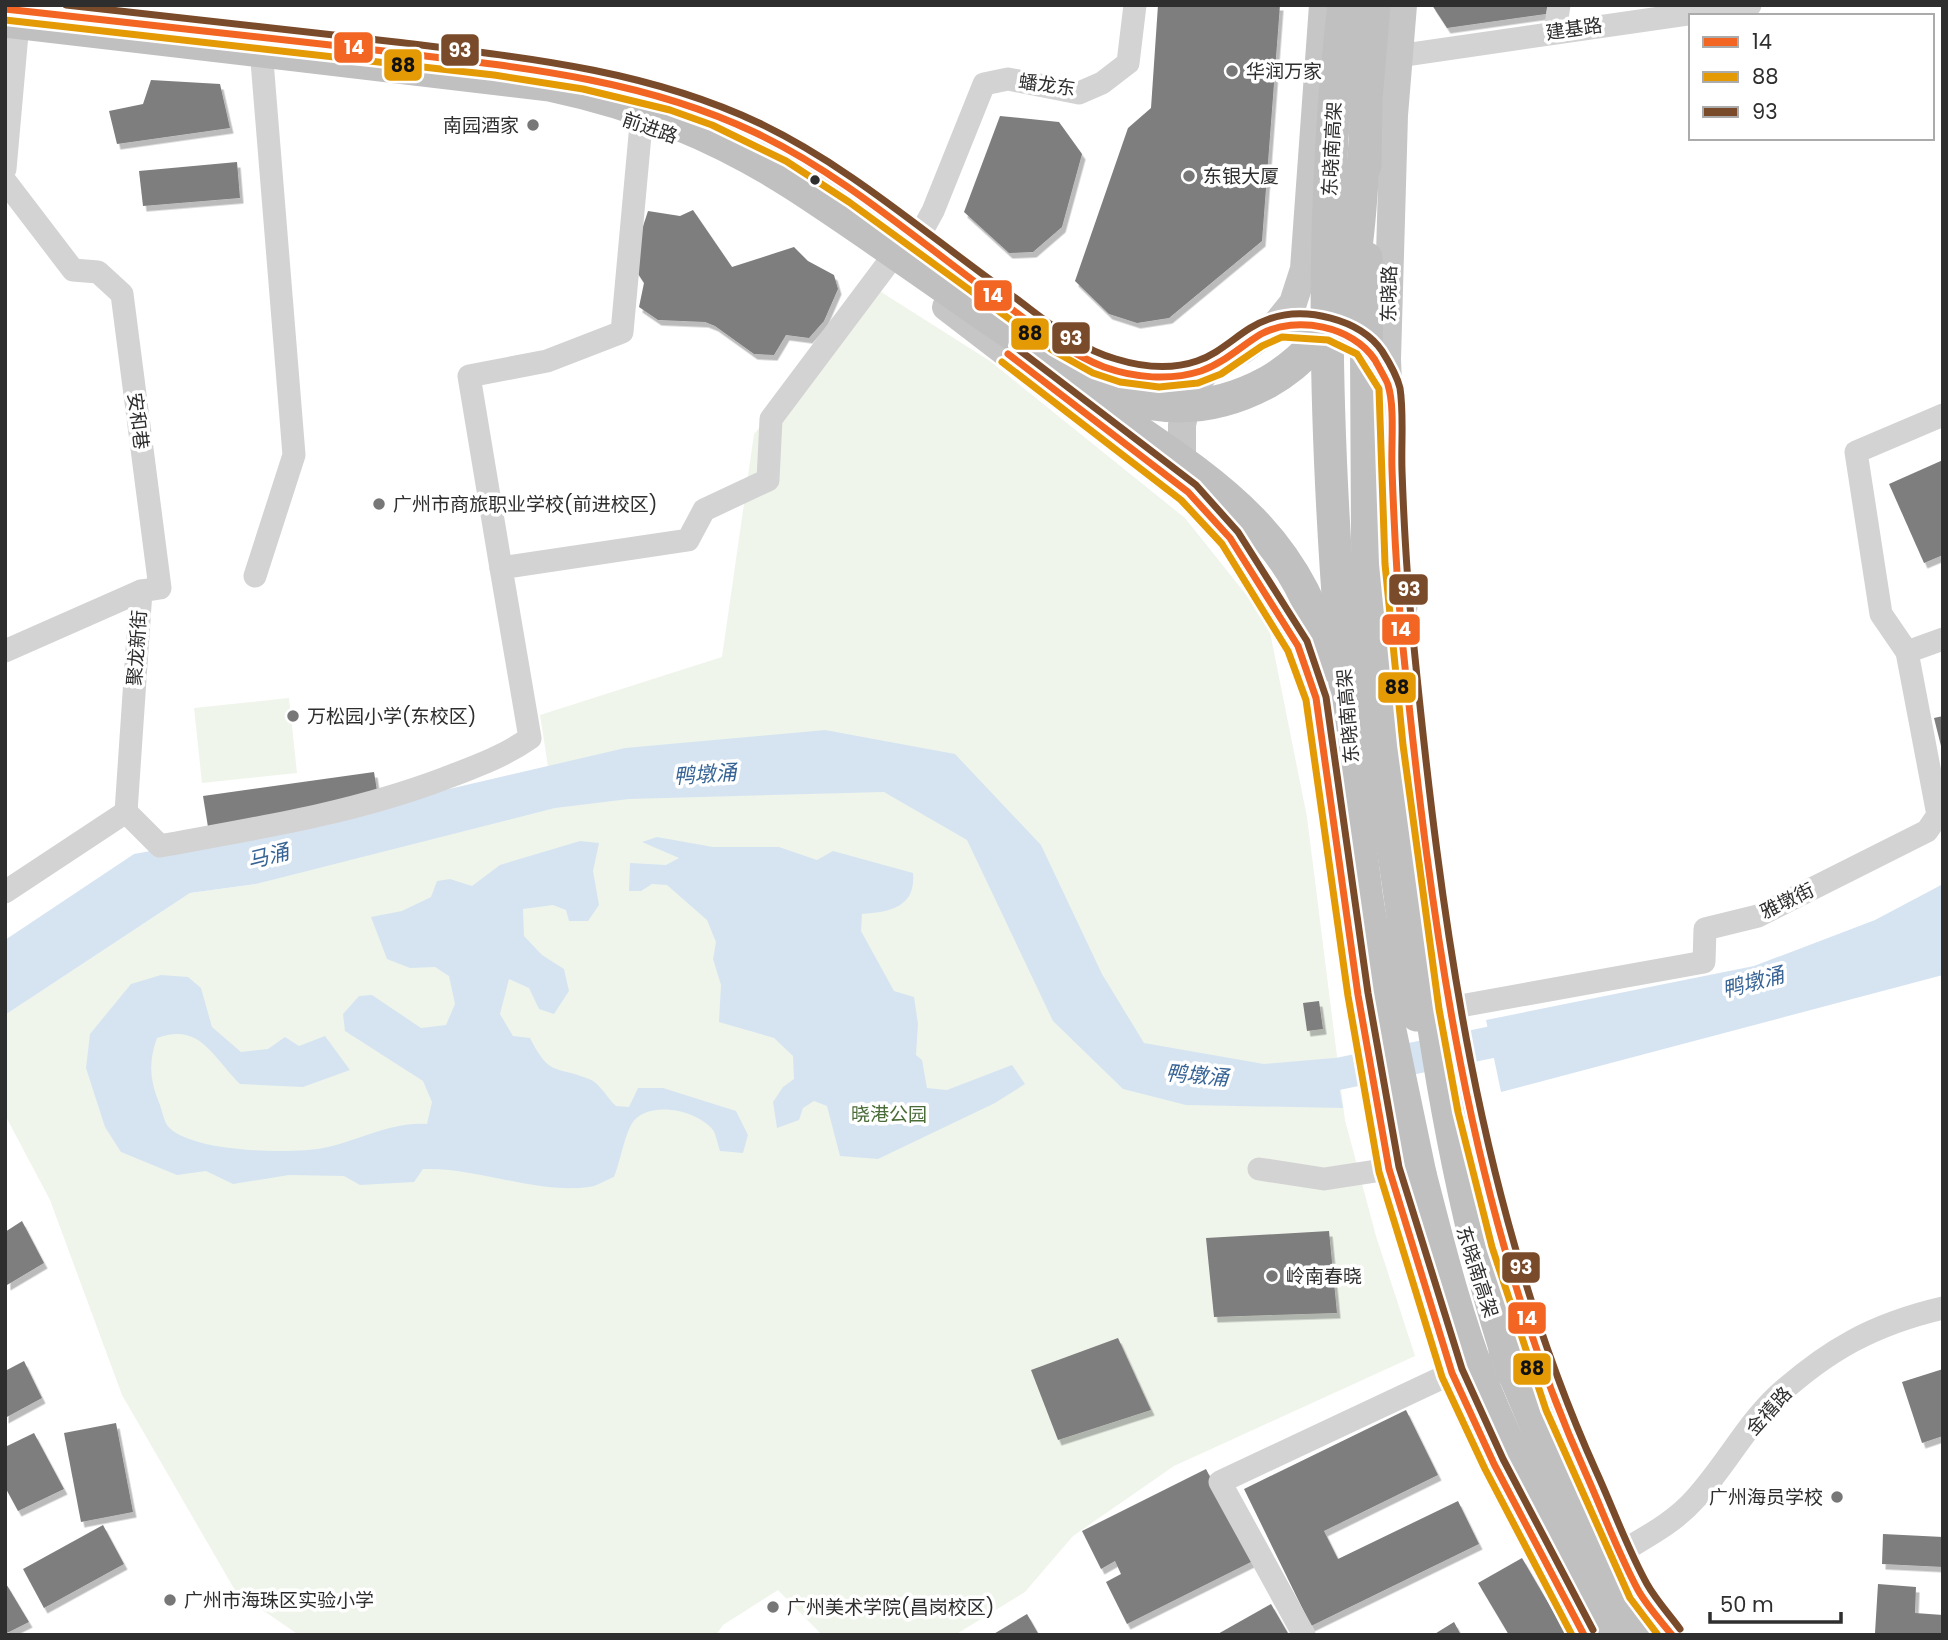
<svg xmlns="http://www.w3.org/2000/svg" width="1948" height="1640" font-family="Poppins,'Noto Sans SC',sans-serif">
  <defs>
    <filter id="shadow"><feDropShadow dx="3.5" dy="5.5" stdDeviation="0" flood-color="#0004"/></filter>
  </defs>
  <rect width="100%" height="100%" fill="#fff"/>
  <!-- green -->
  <g fill="#eff5eb">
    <path d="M878 290 990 361 1185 518 1268 622 1307 817 1345 1120 1376 1236 1415 1356 1174 1466 1073 1536 1025 1592 955 1635H822L778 1590 723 1625 716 1635H299L236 1592 122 1395 50 1200 5 1115V1015L190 893 256 884 383 849 551 786 540 715 722 657 754 434Z"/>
    <path d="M289 698 297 773 202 783 194 708Z"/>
  </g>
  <!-- water -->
  <g fill="#d6e4f2">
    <path d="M825 730 955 754 1041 845 1102 974 1144 1043 1264 1064 1334 1058 1343 1108 1186 1105 1123 1089 1053 1021 967 840 884 792 629 799 555 808 256 884 190 893 5 1015V940L134 854 308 822 625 748Z"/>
    <path d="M657 837 713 847H779L817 860 833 851 913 873C916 907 891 912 862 914L861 931 894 991 914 997 918 1024 916 1055 922 1060 927 1088 947 1090 1012 1065 1025 1084 995 1103 878 1159 840 1156 827 1106 814 1101 803 1108 799 1120 777 1128 773 1102 783 1087 794 1079 793 1056 774 1038 719 1022 721 985 713 959 716 942 707 920 667 885 652 884 641 891H629L630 863 666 865 679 858 642 842Z"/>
    <path d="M580 841 599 843 593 871 599 905 588 921H569L566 910 553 905 523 909 524 936 542 955 564 969 569 991 554 1014 539 1009 529 988 509 979 500 1014 513 1036 530 1038C550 1077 554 1065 589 1079 599 1082 608 1099 616 1106L629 1107 638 1088H663L736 1111 748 1135 743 1153 720 1151C718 1145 716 1135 713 1130 697 1109 645 1099 631 1125 624 1138 620 1162 614 1177 606 1180 597 1186 589 1187 533 1194 478 1167 423 1169L414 1182 360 1185 344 1176 289 1175 233 1184 206 1171 177 1175 121 1152 105 1127 86 1068 90 1034 131 984 161 975 188 977 201 988 212 1027 241 1052 268 1049 285 1037 299 1046 325 1036 350 1070 303 1087 240 1084C212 1056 200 1022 157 1038 148 1063 150 1081 160 1105 162 1111 164 1120 167 1125 188 1153 292 1154 323 1148 358 1141 392 1121 427 1124L432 1102 423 1081 345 1031 343 1014 359 996 372 995 421 1028 446 1025 455 1004 449 976 435 967 410 968 387 959 371 917 402 911 431 897 437 881 450 879 472 886 500 865Z"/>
    <path d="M1943 884V975L1501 1092 1486 1020 1754 966 1875 920Z"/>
  </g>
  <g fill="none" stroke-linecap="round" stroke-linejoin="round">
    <!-- river -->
    <path stroke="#d6e4f2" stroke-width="32" d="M1294 1083 1531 1034"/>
  </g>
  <!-- building -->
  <g fill="#7e7e7e" filter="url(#shadow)">
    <path d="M1158 5H1280L1262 241 1169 318 1137 323 1109 314 1075 281 1128 128 1151 108Z"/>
    <path d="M1432 5H1548L1546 14 1447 28Z"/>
    <path d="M151 80 220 84 230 128 117 144 109 111 143 104Z"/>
    <path d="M1000 116 1059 122 1082 154 1062 227 1033 252 1009 253 964 212Z"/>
    <path d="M237 162 240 198 143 206 139 171Z"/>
    <path d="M693 210 732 267 794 247 808 261 834 275 838 289 824 321 809 338 786 335 774 355 754 354 715 326 705 322 658 320 639 307 644 283 631 263 648 211 680 216Z"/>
    <path d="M1943 460V555L1924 563 1889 484Z"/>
    <path d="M1943 716V750H1942L1934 718Z"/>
    <path d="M374 772 378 797 208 827 203 796Z"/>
    <path d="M1319 1001 1323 1029 1307 1031 1303 1003Z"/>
    <path d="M22 1221 44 1263 7 1285 5 1232Z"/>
    <path d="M1329 1231 1337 1313 1214 1317 1206 1238Z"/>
    <path d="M1118 1338 1151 1410 1058 1440 1031 1370Z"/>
    <path d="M24 1361 42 1398 5 1418V1371Z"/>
    <path d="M1943 1369V1436L1922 1443 1902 1382Z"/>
    <path d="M1406 1410 1438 1475 1324 1531 1338 1559 1458 1501 1479 1544 1311 1626 1244 1489Z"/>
    <path d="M116 1423 133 1512 81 1522 64 1433Z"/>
    <path d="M34 1433 64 1489 18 1511 5 1487V1447Z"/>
    <path d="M1206 1469 1253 1561 1127 1624 1106 1582 1121 1574 1115 1561 1101 1569 1082 1531Z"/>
    <path d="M103 1525 124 1564 44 1608 23 1569Z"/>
    <path d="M1883 1534 1943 1537V1567L1882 1564Z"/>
    <path d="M1522 1558 1567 1635H1509L1478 1583Z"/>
    <path d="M5 1582 29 1622 5 1634Z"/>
    <path d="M1878 1584 1916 1587 1915 1613 1943 1615V1635L1875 1633Z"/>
    <path d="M1271 1604 1289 1635H1216Z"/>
    <path d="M1027 1614 1039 1635H992Z"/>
    <path d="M1454 1622 1461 1635H1433Z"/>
  </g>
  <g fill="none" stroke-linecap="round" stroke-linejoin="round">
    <!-- minor -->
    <g stroke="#d3d3d3" stroke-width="23">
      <path d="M1555 32 1559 5"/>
      <path d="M1383 62 1398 56 1750 5"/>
      <path d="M5 169 17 34"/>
      <path d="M5 181 73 270 98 272 122 294 160 588 141 591"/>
      <path d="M918 238 933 211 984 84 1008 79 1079 93 1102 83 1128 63 1135 5"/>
      <path d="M501 568 469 376 547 361 622 332 641 124"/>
      <path d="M255 576 294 455 262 61"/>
      <path d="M5 651 141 591 126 812"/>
      <path d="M1907 652 1881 614 1856 452 1943 415"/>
      <path d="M126 812 160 846C257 828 350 814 443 779 474 767 503 757 530 738L501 568 688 540 704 510 768 480 771 419 888 263"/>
      <path d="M5 892 126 812"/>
      <path d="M1449 1008 1704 962 1705 929 1758 916 1927 831 1938 815 1907 652 1943 639"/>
      <path d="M1259 1169 1324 1179 1389 1169"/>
      <path d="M1621 1552C1646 1537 1675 1522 1695 1499 1723 1469 1746 1426 1775 1398 1827 1350 1874 1324 1943 1308"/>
      <path d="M1304 1635 1220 1482 1452 1373"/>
    </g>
    <!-- major -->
    <g stroke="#c6c6c6" stroke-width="28">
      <path d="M1323 5 1304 269 1293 303 1272 329 1241 351 1209 368 1196 384 1188 398 1182 425V474L1188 492 1230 538 1256 577 1308 669 1323 737 1358 995 1389 1169 1452 1373 1494 1464 1584 1635"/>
      <path d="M1403 5 1394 115 1387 359 1395 563 1408 685"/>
      <path d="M584 78C658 94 727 116 793 154 870 198 938 256 1010 307 1038 327 1068 351 1099 365 1134 381 1174 378 1209 368"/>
      <path d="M946 307 1188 492"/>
      <path d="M1272 329C1296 325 1338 325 1358 340 1365 345 1371 355 1376 362"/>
      <path d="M1419 785C1434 893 1446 1002 1468 1109 1507 1295 1577 1465 1660 1635"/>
    </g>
    <!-- highway -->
    <g stroke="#c0c0c0" stroke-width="33">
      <path d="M1401 607 1387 639C1415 885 1435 1137 1513 1373"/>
      <path d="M1367 900 1389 1026 1420 1174"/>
      <path d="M1505 1352 1554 1468"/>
    </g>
    <!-- highway-bridge -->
    <g stroke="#c0c0c0" stroke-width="33">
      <path d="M1344 5C1319 214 1325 426 1341 636 1348 724 1355 812 1367 900"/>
      <path d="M5 21 550 85C639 104 718 135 795 185 863 229 929 277 996 323 1037 350 1079 385 1127 398 1176 413 1224 406 1268 382 1301 363 1333 330 1345 293 1361 247 1360 192 1365 143"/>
      <path d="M1365 166 1366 100 1374 5"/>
      <path d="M1366 258 1368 625 1389 819 1417 1015"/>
      <path d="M1117 417C1216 484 1302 539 1329 665"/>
      <path d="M1420 1174C1438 1243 1455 1313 1481 1380 1516 1468 1563 1551 1607 1635"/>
      <path d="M1554 1468 1635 1635"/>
    </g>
    <!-- bus-1 casing -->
    <g stroke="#fff" stroke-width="12">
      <g id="bus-1">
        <path d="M5 9C131 23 258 37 384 51 509 66 638 77 754 132 843 174 918 241 998 299 1031 323 1065 352 1104 367 1135 378 1170 381 1201 371 1224 363 1241 346 1261 334 1296 315 1353 326 1375 360 1376 362 1388 383 1388 385 1395 407 1391 445 1392 469 1394 526 1397 582 1402 638 1431 923 1468 1211 1586 1474 1603 1512 1618 1553 1638 1590 1647 1606 1660 1620 1672 1635"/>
        <path d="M1008 354 1188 492 1230 538 1298 646 1316 698 1358 995 1389 1169 1452 1373 1494 1464 1584 1635"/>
      </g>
    </g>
    <!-- bus-2 casing -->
    <g stroke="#fff" stroke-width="12">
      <g id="bus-2">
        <path d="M5 20 494 75 583 89 670 110 712 125 786 161 849 202 1052 350 1093 373 1120 382 1159 387 1198 383 1221 374 1262 346 1282 337 1328 340 1357 354 1379 389 1385 564 1403 745 1439 1009 1458 1112 1492 1247 1546 1410 1630 1598 1658 1635"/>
        <path d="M1002 362 1181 500 1222 544 1288 651 1306 700 1348 996 1379 1172 1442 1377 1485 1469 1572 1635"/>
      </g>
    </g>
    <!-- bus-3 casing -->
    <g stroke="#fff" stroke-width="12">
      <g id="bus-3">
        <path d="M66 5C176 17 286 29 396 42 520 57 645 69 759 123 851 167 928 236 1010 294 1043 318 1076 348 1116 359 1142 367 1171 370 1197 361 1224 352 1242 328 1269 319 1305 306 1360 319 1382 351 1389 362 1397 376 1400 388 1404 414 1401 444 1402 471 1404 527 1407 581 1413 637 1441 921 1478 1208 1596 1471 1613 1508 1627 1548 1647 1584 1656 1600 1669 1614 1680 1629"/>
        <path d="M1014 346 1196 485 1238 532 1307 641 1326 697 1368 993 1399 1167 1462 1369 1503 1459 1593 1630"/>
      </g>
    </g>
    <!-- bus-1 -->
    <use href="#bus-1" stroke="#f26522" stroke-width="7"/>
    <!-- bus-2 -->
    <use href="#bus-2" stroke="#e39a05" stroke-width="7"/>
    <!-- bus-3 -->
    <use href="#bus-3" stroke="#7a4b2a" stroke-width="7"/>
  </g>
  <!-- markers -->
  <g fill="#777" stroke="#fff" stroke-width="2.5">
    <circle cx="1232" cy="71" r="7"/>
    <circle cx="533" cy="125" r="7"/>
    <circle cx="1189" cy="176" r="7"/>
    <circle cx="379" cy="504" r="7"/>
    <circle cx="293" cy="716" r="7"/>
    <circle cx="1272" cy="1276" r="7"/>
    <circle cx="1837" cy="1497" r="7"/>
    <circle cx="170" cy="1600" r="7"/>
    <circle cx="773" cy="1607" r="7"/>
  </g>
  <circle fill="#2e2e2e" stroke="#fff" stroke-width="2.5" cx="815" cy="180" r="6"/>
  <g text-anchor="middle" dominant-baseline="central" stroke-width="7" stroke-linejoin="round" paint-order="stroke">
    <!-- street labels -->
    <g font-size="19" fill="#2e2e2e" stroke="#fff">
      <text transform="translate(1574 29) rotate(-8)">建基路</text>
      <text transform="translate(1047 85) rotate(8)">蟠龙东</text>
      <text transform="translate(650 128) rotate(19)">前进路</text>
      <text transform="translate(1332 149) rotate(-87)">东晓南高架</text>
      <text transform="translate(1389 294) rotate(-89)">东晓路</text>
      <text transform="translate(138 421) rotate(83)">安和巷</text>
      <text transform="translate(137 648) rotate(-86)">聚龙新街</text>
      <text transform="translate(1348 716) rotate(-95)">东晓南高架</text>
      <text transform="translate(1787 901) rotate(-26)">雅墩街</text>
      <text transform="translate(1477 1272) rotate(72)">东晓南高架</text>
      <text transform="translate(1769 1411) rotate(-48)">金禧路</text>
    </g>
    <!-- poi labels -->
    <g font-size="19" fill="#2e2e2e" stroke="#fff" text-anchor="start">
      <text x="1246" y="71">华润万家</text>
      <text x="519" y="125" text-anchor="end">南园酒家</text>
      <text x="1203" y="176">东银大厦</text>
      <text x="393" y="504">广州市商旅职业学校(前进校区)</text>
      <text x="307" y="716">万松园小学(东校区)</text>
      <text x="1286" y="1276">岭南春晓</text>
      <text x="1823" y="1497" text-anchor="end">广州海员学校</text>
      <text x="184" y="1600">广州市海珠区实验小学</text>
      <text x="787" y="1607">广州美术学院(昌岗校区)</text>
    </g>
    <!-- park labels -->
    <g font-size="19" fill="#4a6c38" stroke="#fff">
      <text x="889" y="1114">晓港公园</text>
    </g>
    <!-- water labels -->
    <g font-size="21" font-style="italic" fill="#376495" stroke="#fff">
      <text transform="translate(705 774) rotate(-4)">鸭墩涌</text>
      <text transform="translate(268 856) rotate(-14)">马涌</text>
      <text transform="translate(1753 982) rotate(-15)">鸭墩涌</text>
      <text transform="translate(1197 1075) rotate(5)">鸭墩涌</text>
    </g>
  </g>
  <g stroke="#fff" stroke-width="2.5">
    <rect x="333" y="31" width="41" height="33" rx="7" fill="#f26522"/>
    <rect x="440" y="33" width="40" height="34" rx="7" fill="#7a4b2a"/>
    <rect x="383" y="48" width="40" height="34" rx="7" fill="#e39a05"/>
    <rect x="973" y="279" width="40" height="33" rx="7" fill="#f26522"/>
    <rect x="1010" y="317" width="40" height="34" rx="7" fill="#e39a05"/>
    <rect x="1051" y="321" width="40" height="34" rx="7" fill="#7a4b2a"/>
    <rect x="1388" y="573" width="41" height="33" rx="7" fill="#7a4b2a"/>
    <rect x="1381" y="613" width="40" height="33" rx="7" fill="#f26522"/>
    <rect x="1377" y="671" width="40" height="33" rx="7" fill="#e39a05"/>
    <rect x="1501" y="1251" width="40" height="33" rx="7" fill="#7a4b2a"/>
    <rect x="1507" y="1301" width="40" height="34" rx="7" fill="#f26522"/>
    <rect x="1512" y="1352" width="40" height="34" rx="7" fill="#e39a05"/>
  </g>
  <g font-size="19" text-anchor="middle" font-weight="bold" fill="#fff">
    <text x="354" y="54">14</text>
    <text x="460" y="57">93</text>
    <text x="993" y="302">14</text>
    <text x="1071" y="345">93</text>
    <text x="1409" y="596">93</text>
    <text x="1401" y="636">14</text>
    <text x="1521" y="1274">93</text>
    <text x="1527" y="1325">14</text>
  </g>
  <g font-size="19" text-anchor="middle" font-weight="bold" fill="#111">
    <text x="403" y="72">88</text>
    <text x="1030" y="340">88</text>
    <text x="1397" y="694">88</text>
    <text x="1532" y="1375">88</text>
  </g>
  <!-- border -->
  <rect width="1948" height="1640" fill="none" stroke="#2e2e2e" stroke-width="14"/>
  <!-- legend -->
  <rect x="1689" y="14" width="245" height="126" fill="#ffffff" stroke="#ababab" stroke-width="2"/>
  <rect x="1703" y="37" width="35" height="10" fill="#f26522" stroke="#ababab" stroke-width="2"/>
  <text x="1752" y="49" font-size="21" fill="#2e2e2e">14</text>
  <rect x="1703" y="72" width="35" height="10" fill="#e39a05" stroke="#ababab" stroke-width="2"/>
  <text x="1752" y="84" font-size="21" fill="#2e2e2e">88</text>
  <rect x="1703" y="107" width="35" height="10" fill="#7a4b2a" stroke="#ababab" stroke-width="2"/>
  <text x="1752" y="119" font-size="21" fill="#2e2e2e">93</text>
  <!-- scale -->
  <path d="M1710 1612v10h131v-10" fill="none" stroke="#2e2e2e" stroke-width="3.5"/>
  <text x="1720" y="1612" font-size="21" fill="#2e2e2e" stroke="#ffffff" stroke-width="5" paint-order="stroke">50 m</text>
</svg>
